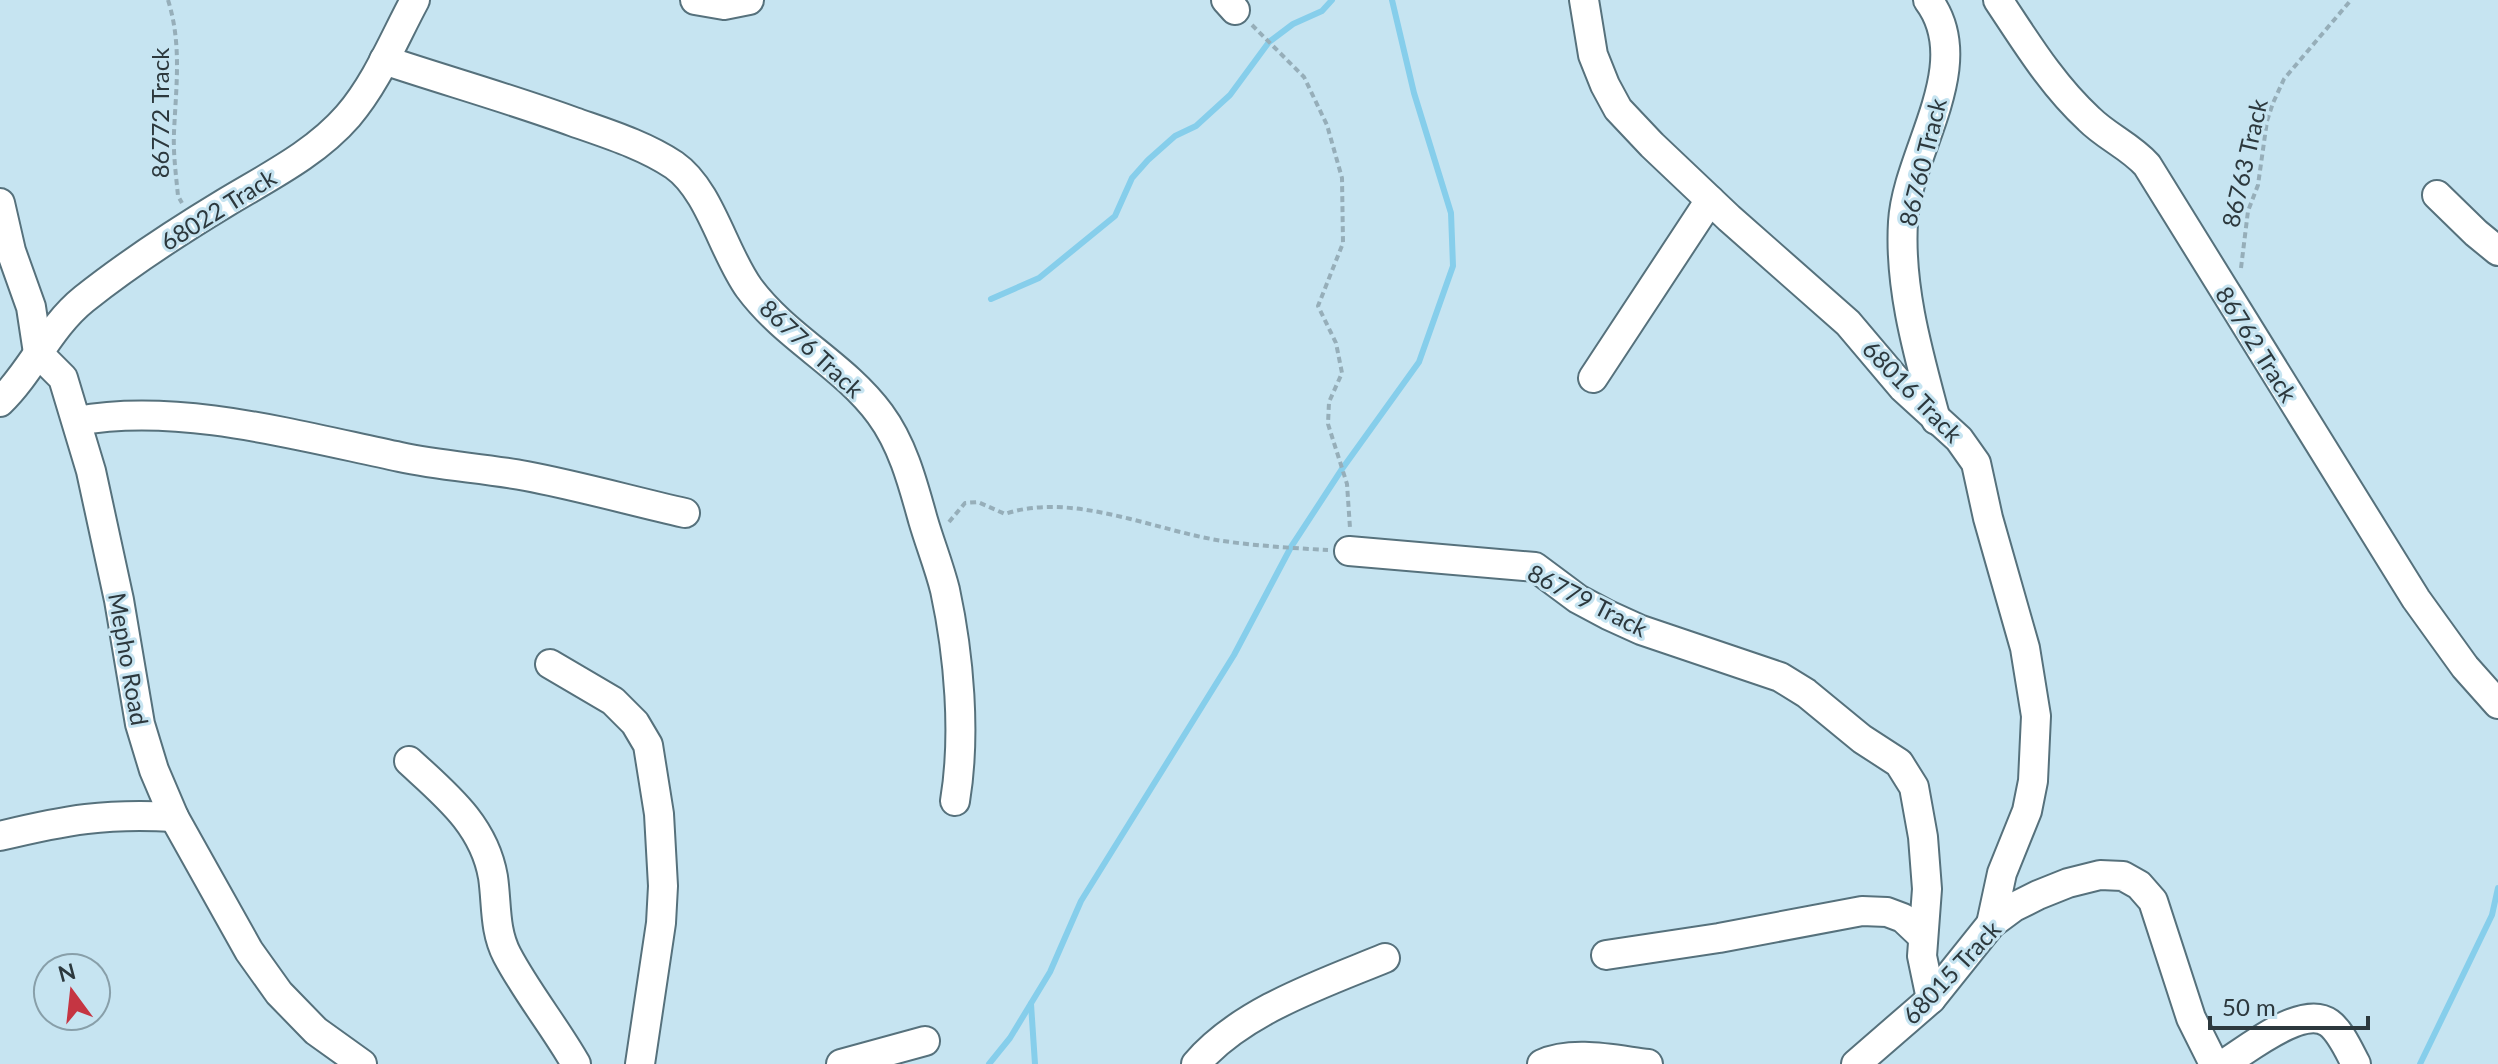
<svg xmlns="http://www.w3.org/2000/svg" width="2498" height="1064" font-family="Lato,sans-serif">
  <rect width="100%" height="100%" fill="#c6e4f1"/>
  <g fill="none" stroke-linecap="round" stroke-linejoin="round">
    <!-- stream -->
    <g stroke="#86ceeb" stroke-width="6">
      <path d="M991 299 1039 278 1115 216 1132 178 1148 160 1175 136 1196 126 1230 95 1269 42 1293 24 1322 11 1332 0"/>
      <path d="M1031 1004 1035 1064"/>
      <path d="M989 1064 1010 1038 1050 972 1081 901 1234 655 1291 547 1342 469 1419 362 1453 266 1451 213 1414 93 1392 0"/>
      <path d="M2420 1064 2492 915 2498 888"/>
    </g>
    <!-- minor casing -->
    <g stroke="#56717c" stroke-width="32">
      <g id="minor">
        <path d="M695 0 724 5 749 0"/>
        <path d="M1226 0 1235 10"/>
        <path d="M1584 0 1593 55 1605 85 1618 109 1652 145 1729 218 1848 323 1903 388 1959 439 1976 463 1988 518 2025 648 2036 716 2033 781 2027 811 2002 873 1991 924"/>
        <path d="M1928 0C1977 65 1907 152 1903 222 1899 289 1919 356 1936 420"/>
        <path d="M1998 0C2026 42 2052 85 2089 119 2107 137 2130 146 2147 165L2416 599 2465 667 2498 704"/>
        <path d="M384 60C447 81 511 99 574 122 608 134 644 145 674 165 710 190 723 252 749 288 786 338 844 365 880 414 903 445 913 484 923 520 930 544 939 566 945 590 959 655 966 735 955 801"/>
        <path d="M2437 195 2476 233 2498 251"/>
        <path d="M0 203 11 251 31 307 38 353 63 378 91 471 119 600 140 724 154 770 174 817 207 876 249 951 279 993 316 1031 362 1064"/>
        <path d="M1593 378 1710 200"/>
        <path d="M0 402C32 371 49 327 84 299 128 264 177 232 225 203 268 177 315 154 348 116 377 82 394 39 415 0"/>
        <path d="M77 421C179 402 299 436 400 457 441 466 484 468 526 476 579 486 632 501 685 513"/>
        <path d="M1349 551 1535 567 1578 599 1608 615 1641 630 1780 677 1806 693 1862 739 1899 763 1914 787 1923 837 1927 889 1922 956 1931 999"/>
        <path d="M550 664 613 701 635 723 648 745 659 814 663 886 661 923 640 1064"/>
        <path d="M409 761C446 795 484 825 493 877 497 904 494 930 507 955 527 993 555 1027 576 1064"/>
        <path d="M0 836C66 820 106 813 174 817"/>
        <path d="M1606 955 1719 938 1862 911 1887 912 1903 918 1922 936"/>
        <path d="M841 1064 925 1041"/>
        <path d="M1196 1064C1241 1011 1322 984 1385 958"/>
        <path d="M1542 1064C1573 1050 1615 1060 1648 1064"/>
        <path d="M1856 1064 1931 999 1991 924 2014 907 2038 895 2068 883 2100 875 2123 876 2139 885 2153 901 2191 1018 2214 1064"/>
        <path d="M2224 1064C2248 1049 2303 1004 2329 1023 2341 1032 2349 1051 2356 1064"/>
      </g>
    </g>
    <!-- path -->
    <g stroke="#96aeb9" stroke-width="4" stroke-dasharray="6 4" stroke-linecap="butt">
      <path d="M168 0C182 44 176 87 174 132 173 153 176 175 178 196L182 203"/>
      <path d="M1252 25 1304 77 1327 125 1342 178 1343 243 1318 306 1336 343 1342 373 1329 402 1328 424 1347 484 1350 528"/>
      <path d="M2241 268 2248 211 2258 185 2267 121 2273 103 2284 79 2351 0"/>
      <path d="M949 522 965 503 978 502 1005 514C1072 491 1156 531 1223 541 1257 546 1293 548 1328 550"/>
    </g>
    <!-- minor -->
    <use href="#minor" stroke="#fff" stroke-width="28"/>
  </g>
  <g text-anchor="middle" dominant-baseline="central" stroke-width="6" stroke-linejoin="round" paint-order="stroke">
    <!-- street labels -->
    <g font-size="24" fill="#2c383d" stroke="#c6e4f1">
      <text transform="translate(159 113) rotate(-90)">86772 Track</text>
      <text transform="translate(1922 162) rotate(-76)">86760 Track</text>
      <text transform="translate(2244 163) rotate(-77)">86763 Track</text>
      <text transform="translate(218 209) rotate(-32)">68022 Track</text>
      <text transform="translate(2257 344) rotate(58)">86762 Track</text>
      <text transform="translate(812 348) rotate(43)">86776 Track</text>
      <text transform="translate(1913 391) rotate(46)">68016 Track</text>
      <text transform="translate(1588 600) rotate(27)">86779 Track</text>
      <text transform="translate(129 659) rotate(80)">Mepho Road</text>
      <text transform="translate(1951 972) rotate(-47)">68015 Track</text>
    </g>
  </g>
  <!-- north arrow -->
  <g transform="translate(72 992) rotate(345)"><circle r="38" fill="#c6e4f1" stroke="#889fa9" stroke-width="2"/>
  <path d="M0-6L14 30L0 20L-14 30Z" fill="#c53542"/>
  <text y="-12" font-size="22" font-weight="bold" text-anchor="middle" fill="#2c383d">N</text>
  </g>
  <!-- scale -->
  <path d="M2210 1016v12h158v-12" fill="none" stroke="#2c383d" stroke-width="4"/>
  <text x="2222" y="1016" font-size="24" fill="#2c383d" stroke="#c6e4f1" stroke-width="6" paint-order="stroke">50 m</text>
</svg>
